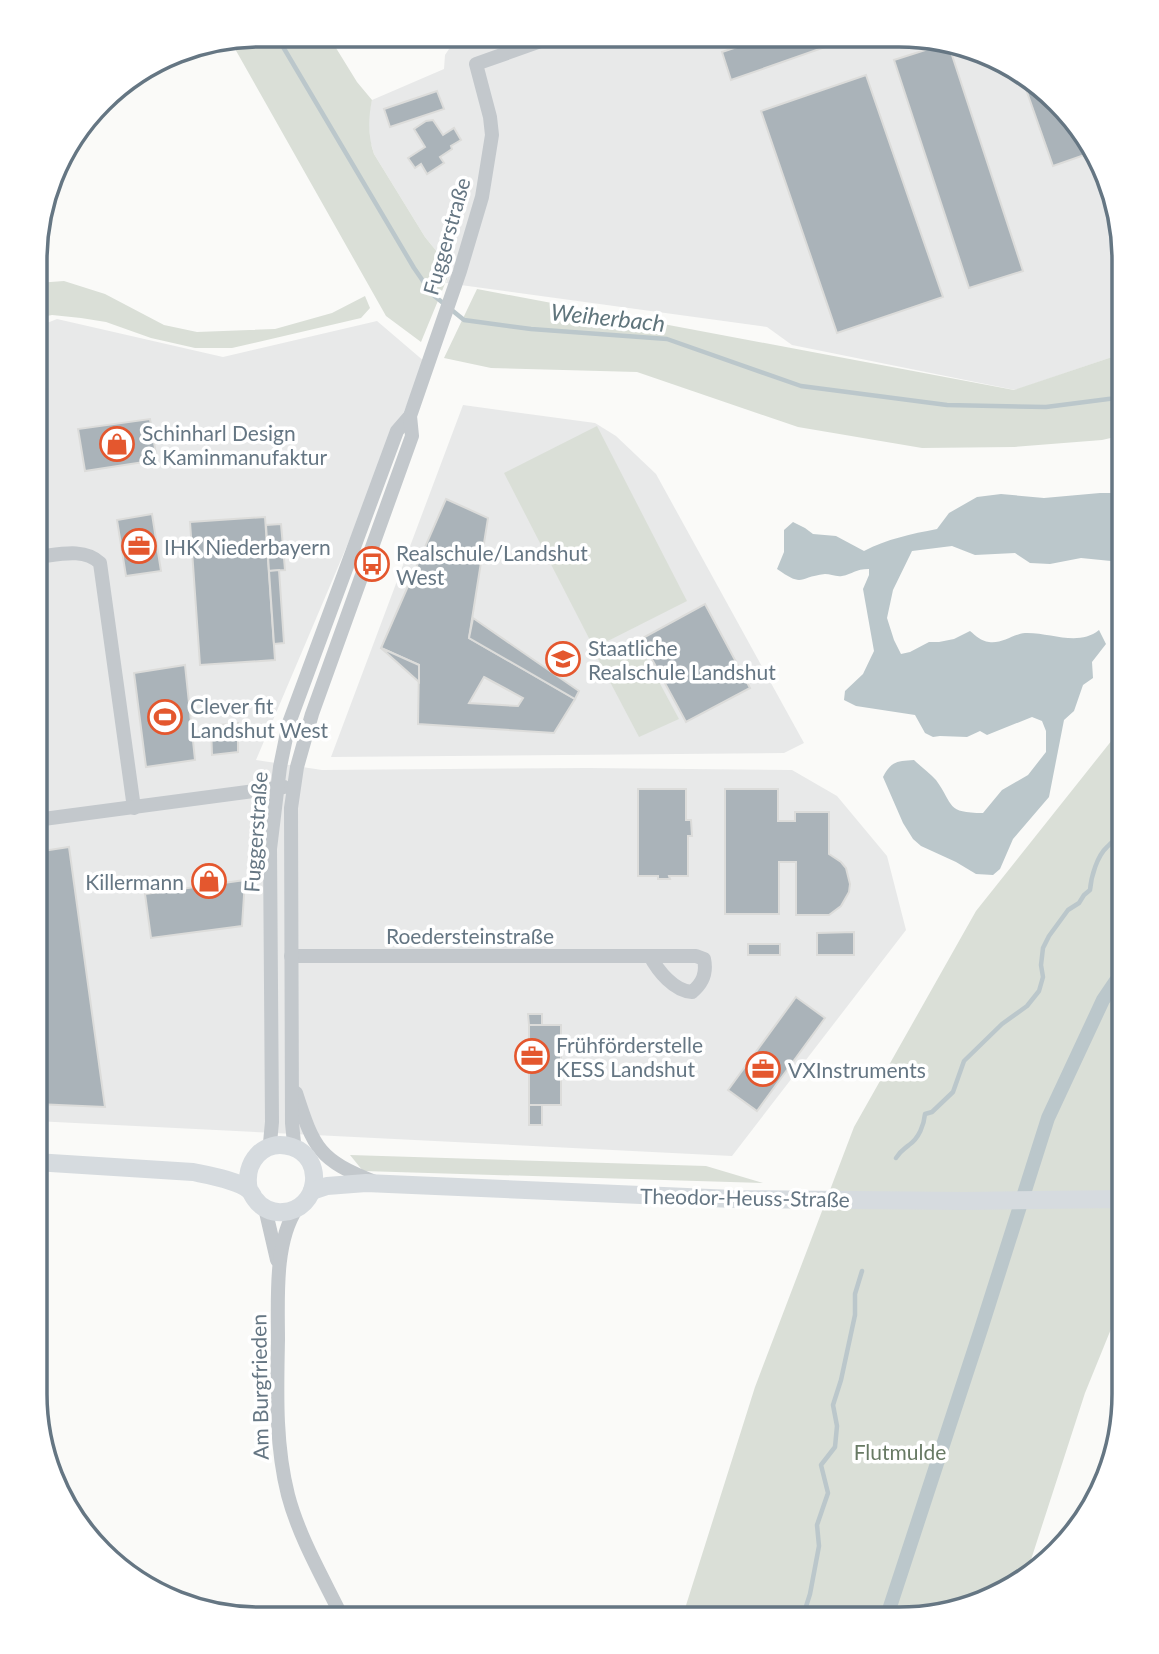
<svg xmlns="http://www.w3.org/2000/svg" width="1159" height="1654" font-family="Lato,sans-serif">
  <rect width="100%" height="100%" fill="#fafaf8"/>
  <!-- built -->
  <g fill="#e8e9e9">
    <path d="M469 36 929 37 1036 81 1101 161 1124 260V353L1015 390 792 345 767 327 446 283 451 269 425 237 374 154 370 140 368 116 372 100 444 69 445 55 453 43Z"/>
    <path d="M57 319 223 357 377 321 425 362 256 760 322 770 588 768 792 770 837 796 887 856 906 930 732 1156 35 1121 37 327Z"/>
    <path d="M463 405 595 423 616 436 656 474 804 743 784 753 331 757Z"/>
  </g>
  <!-- green -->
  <g fill="#dadfd7">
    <path d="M260 35H328L357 82 372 100C368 119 368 136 374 154L425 237 451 269 421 342 386 316 230 40Z"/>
    <path d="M64 281 105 294 164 325 197 332 275 329 332 313 365 296 370 308 361 318 232 348H195L151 338 106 322 81 318 52 315 37 318V283Z"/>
    <path d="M477 289 1014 390 1124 353V435L1102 440 1014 447 922 448 798 427 637 372 491 368 444 358Z"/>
    <path d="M597 426 687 601 594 648 504 473Z"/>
    <path d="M637 641 679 719 639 737 598 659Z"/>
    <path d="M1124 725V1297L1085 1393 1028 1569 998 1596 899 1619 682 1618 755 1387 854 1127 976 911Z"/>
    <path d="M350 1155 706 1166 763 1183 363 1171Z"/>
  </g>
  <!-- water -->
  <path fill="#bbc7cb" d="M1100 493H1124V568L1111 561 1081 558 1050 564 1030 563 1015 553 975 555 952 546 912 551 893 590 887 618 894 640 901 654 910 652 929 642H939L954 639 970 631C976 636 981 641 989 642 1002 644 1013 634 1025 633 1050 632 1078 647 1099 630L1106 644 1092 662 1093 678 1083 685 1074 711 1064 720 1049 797 1013 839 1000 869 993 875 976 874 956 862 921 846 913 839 903 823 883 777C891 761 898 761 914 760 921 767 930 773 936 780 954 805 946 813 983 813L1002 790 1028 775 1046 752V731L1042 721 1032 717 987 735 980 731 967 737 940 736 933 737 925 733 915 715 856 706 844 700 845 691 863 674 874 651 863 589 869 575V569C855 569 853 574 842 576 836 577 830 574 825 574 798 577 804 588 777 569L784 552V530L793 522 805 528 813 534 836 536 864 551C887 539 911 534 937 529L949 513 977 497 1001 494 1044 498Z"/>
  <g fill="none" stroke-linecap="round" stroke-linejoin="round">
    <!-- stream -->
    <g stroke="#bbc7cb" stroke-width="4.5">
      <path d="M276 35 414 268 432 294 464 320 531 329 667 339 801 386 947 405 1046 407 1124 397"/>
      <path d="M896 1158C900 1151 903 1150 909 1145 919 1138 924 1125 925 1114L932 1112 953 1092 964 1061 1002 1024 1027 1006 1039 991 1043 977 1041 965 1043 948 1049 936 1068 910 1079 903 1084 895 1090 890C1091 877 1097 856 1107 847 1113 841 1118 837 1124 831"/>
      <path d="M802 1619 810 1594 819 1546 817 1525 828 1493 821 1465 835 1447 837 1426 833 1405 841 1380 855 1315V1294L862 1271"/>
    </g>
    <!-- canal -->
    <path stroke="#bbc7cb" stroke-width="14" d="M886 1619 981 1329 1048 1118 1103 1000 1124 969"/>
  </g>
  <!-- building -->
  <g fill="#aab3b9" stroke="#dcdcda" stroke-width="2" fill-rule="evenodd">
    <path d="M767 37H847L848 39 731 80 722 52Z"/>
    <path d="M944 44 949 46 1023 271 969 288 894 60Z"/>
    <path d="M866 75 943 297 837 333 761 111Z"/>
    <path d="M1021 75 1036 81 1093 152 1053 166Z"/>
    <path d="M437 91 444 109 390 127 384 109Z"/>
    <path d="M433 120 443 135 454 128 461 140 451 146 452 149 440 157 444 163 427 174 421 164 415 168 408 158 425 147 414 129 426 121Z"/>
    <path d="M150 419 157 460 85 471 78 429Z"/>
    <path d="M446 499 488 518 469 638 575 699 554 733 418 724 419 665 381 648ZM484 677 523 698 518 706 469 703Z"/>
    <path d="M152 514 161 571 126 576 117 520Z"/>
    <path d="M265 517 275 660 200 665 190 522Z"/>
    <path d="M281 524 285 570 269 571 266 525Z"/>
    <path d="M279 570 284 643 274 644 269 571Z"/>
    <path d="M705 604 750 688 686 722 641 639Z"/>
    <path d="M473 618 579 691 575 699 469 638Z"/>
    <path d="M381 648 419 665V682Z"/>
    <path d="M185 665 195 760 146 767 134 673Z"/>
    <path d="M238 723V752L212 755 211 726Z"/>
    <path d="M638 789H686V820H691L692 836H688V876H669L670 879H658V876H638Z"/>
    <path d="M725 789H778V821H795V812H829V854L841 862 846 868 850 884 849 892 841 906 829 915H796V862H779V914H725Z"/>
    <path d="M69 847 105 1107 36 1104V852Z"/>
    <path d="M245 880 242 926 151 938 145 894Z"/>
    <path d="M854 932V955H817V933Z"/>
    <rect x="748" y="944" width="32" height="11"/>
    <path d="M796 997 825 1018 757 1111 728 1090Z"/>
    <path d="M528 1014H542V1025H529Z"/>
    <rect x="529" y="1025" width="32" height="80"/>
    <rect x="529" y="1105" width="13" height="20"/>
  </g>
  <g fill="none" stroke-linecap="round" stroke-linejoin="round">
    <!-- minor -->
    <g stroke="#c3c8cc" stroke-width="14">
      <path d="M36 557C57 555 84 547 100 563L134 808"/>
      <path d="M36 820 284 787"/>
      <path d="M291 956H696L704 959C707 973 703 983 692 992 674 991 658 971 650 956"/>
      <path d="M296 1093C314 1149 319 1160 375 1182"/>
      <path d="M265 1149 270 1143 272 1122 270 849 280 767 289 723 397 431 410 416"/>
      <path d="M297 1149 294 1143 292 1123 291 808 297 767 312 714 412 436 410 416 460 271 482 197 492 135 490 117 476 64 555 36"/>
      <path d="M265 1208 277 1260"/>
      <path d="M297 1208C274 1242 278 1300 278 1340 277 1391 275 1444 288 1495 299 1537 323 1578 342 1617"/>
    </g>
    <!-- major -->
    <g stroke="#d6dbdf" stroke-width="18">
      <path d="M35 1162 193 1172C207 1175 238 1180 249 1190 252 1193 253 1197 255 1199 261 1208 272 1213 283 1212 319 1210 326 1158 292 1147 263 1138 243 1163 249 1190"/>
      <path d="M312 1191 327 1186 366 1183 733 1199 965 1201 1124 1199"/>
    </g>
  </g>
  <!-- icons -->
  <defs>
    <g id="shop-ring" transform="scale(1.75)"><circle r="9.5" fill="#fff" stroke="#e4572e" stroke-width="1.5"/><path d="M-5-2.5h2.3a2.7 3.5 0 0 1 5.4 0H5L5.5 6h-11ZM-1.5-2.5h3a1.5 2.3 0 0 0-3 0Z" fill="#e4572e"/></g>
    <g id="office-ring" transform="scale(1.75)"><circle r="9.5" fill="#fff" stroke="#e4572e" stroke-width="1.5"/><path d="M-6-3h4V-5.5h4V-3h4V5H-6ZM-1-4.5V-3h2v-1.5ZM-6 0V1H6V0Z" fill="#e4572e"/></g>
    <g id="bus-ring" transform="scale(1.75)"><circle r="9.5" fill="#fff" stroke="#e4572e" stroke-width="1.5"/><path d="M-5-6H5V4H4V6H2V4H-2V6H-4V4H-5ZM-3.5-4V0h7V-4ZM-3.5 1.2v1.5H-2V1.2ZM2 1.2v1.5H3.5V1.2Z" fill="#e4572e"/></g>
    <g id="school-ring" transform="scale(1.75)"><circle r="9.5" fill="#fff" stroke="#e4572e" stroke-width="1.5"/><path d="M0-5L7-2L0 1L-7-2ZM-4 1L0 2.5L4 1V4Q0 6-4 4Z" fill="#e4572e"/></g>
    <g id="stadium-ring" transform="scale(1.75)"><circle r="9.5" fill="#fff" stroke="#e4572e" stroke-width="1.5"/><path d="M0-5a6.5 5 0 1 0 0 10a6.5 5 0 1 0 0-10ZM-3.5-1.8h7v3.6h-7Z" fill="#e4572e"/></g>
  </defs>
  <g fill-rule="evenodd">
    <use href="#shop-ring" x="117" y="444"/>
    <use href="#office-ring" x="139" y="546"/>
    <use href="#bus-ring" x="372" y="564"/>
    <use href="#school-ring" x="563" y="659"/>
    <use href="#stadium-ring" x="165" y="717"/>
    <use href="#shop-ring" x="209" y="881"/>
    <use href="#office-ring" x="532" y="1056"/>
    <use href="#office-ring" x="763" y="1069"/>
  </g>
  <g text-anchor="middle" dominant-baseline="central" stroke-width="7" stroke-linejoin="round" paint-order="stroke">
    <!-- street labels -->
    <g font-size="21" fill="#657683" stroke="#fff">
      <text transform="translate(446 236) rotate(-74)">Fuggerstraße</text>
      <text transform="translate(255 832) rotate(-86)">Fuggerstraße</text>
      <text x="470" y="935">Roedersteinstraße</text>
      <text transform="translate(745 1197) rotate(1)">Theodor-Heuss-Straße</text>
      <text transform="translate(259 1387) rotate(-91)">Am Burgfrieden</text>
    </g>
    <!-- poi labels -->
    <g font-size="21" fill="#657683" stroke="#fff" text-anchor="start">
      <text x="142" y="432">Schinharl Design<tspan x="142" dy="24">&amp; Kaminmanufaktur</tspan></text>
      <text x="164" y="546">IHK Niederbayern</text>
      <text x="396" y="552">Realschule/Landshut<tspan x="396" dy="24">West</tspan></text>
      <text x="588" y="647">Staatliche<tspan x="588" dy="24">Realschule Landshut</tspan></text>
      <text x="190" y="705">Clever fit<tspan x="190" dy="24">Landshut West</tspan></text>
      <text x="184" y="881" text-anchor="end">Killermann</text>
      <text x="556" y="1044">Frühförderstelle<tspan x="556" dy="24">KESS Landshut</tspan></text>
      <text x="788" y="1069">VXInstruments</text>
    </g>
    <!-- park labels -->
    <g font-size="21" fill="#687a64" stroke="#fff">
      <text x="900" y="1451">Flutmulde</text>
    </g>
    <!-- water labels -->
    <g font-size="23" font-style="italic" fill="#60757c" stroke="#fff">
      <text transform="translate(608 317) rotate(6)">Weiherbach</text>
    </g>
  </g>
  <!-- crop -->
  <path d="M0 0H1159V1654H0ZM260 47H899A213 213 0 0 1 1112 260V1394A213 213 0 0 1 899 1607H260A213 213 0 0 1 47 1394V260A213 213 0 0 1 260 47Z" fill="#fff" fill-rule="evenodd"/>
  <path fill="none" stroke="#657683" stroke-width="3.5" d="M260 47H899A213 213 0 0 1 1112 260V1394A213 213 0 0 1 899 1607H260A213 213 0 0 1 47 1394V260A213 213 0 0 1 260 47Z"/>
</svg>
